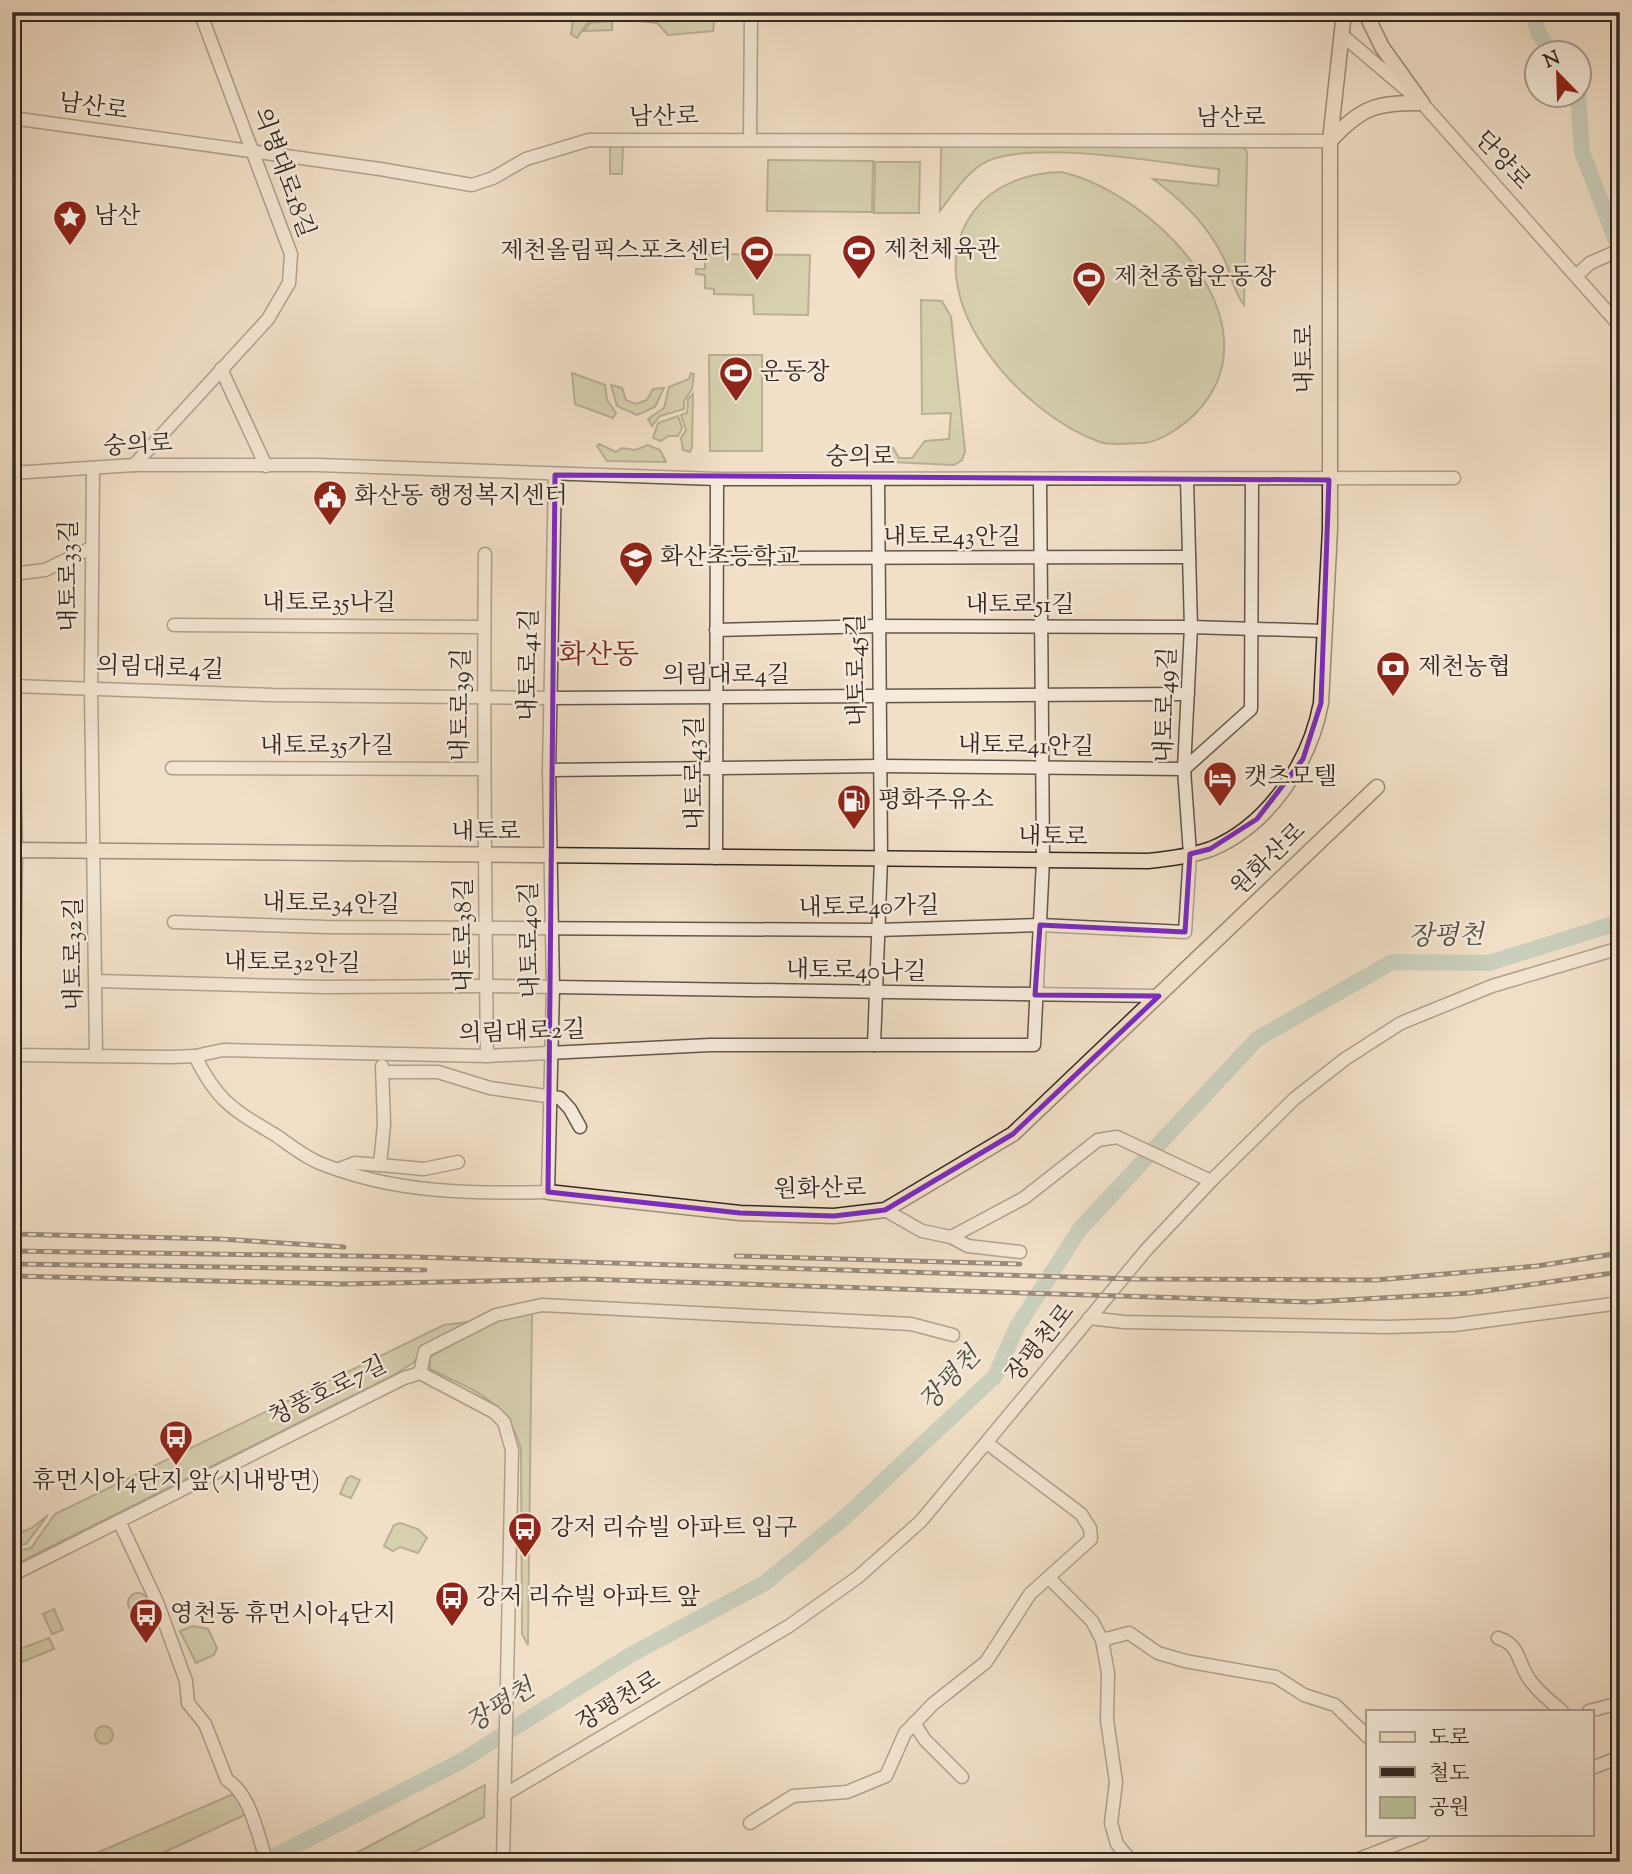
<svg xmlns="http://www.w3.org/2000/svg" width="1632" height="1874" font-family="'Sorts Mill Goudy','Noto Serif KR',serif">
  <rect width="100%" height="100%" fill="#f1dfc7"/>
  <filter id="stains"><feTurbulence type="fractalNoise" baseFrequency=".00286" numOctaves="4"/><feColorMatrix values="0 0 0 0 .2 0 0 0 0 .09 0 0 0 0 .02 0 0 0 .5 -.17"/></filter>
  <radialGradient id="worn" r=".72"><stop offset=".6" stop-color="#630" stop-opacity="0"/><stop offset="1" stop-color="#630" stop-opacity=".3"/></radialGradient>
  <!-- green -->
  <g fill="#b9c296" stroke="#76755c" stroke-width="2">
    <path d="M574 12H715L713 31 668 35 657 23 610 18 589 21 577 38 571 34Z"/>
    <path d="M612 21V30L584 31 590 23Z"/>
    <path d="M610 144 623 145 622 174H610Z"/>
    <path d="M945 144 1244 147 1247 152 1244 305C1235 295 1231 274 1225 261 1209 226 1183 201 1153 179L1218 186 1219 169C1165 164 1026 137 982 164 965 175 952 195 940 211L941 147Z"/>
    <path d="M768 160 873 161 872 212 767 211Z"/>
    <path d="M875 162H920L919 213H874Z"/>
    <path d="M1061 172C1152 192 1282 323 1196 413 1184 425 1160 443 1142 443 1129 443 1111 446 1100 442 1022 415 913 296 973 212 994 184 1028 173 1061 172Z"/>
    <path d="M705 254 810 255 808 315 754 314 753 295 714 294V289L705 288V275L696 274V269H705Z"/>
    <path d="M921 300 942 301 951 317 965 451 962 460 954 465 891 462 884 455 885 450 893 448 899 458H912L925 441 949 439 951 413 922 414Z"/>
    <path d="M709 355H762V451H710Z"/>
    <path d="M572 373 605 385 607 400 616 413 613 418 575 404Z"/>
    <path d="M691 373 694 374 692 389 684 401V409L660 416 652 426 648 419 664 408 669 387 689 379Z"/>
    <path d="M611 385 622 388 626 400 635 404 647 400 653 389 664 388 655 407 637 415 617 406Z"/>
    <path d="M693 394 692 447 690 452 683 450 681 438 686 430 681 415 687 413 688 399Z"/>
    <path d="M678 416 682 428 678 436H668L661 441 653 438 658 423Z"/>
    <path d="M599 444 616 452 622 448 635 450 648 445 660 450 666 462 607 461 597 446Z"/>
    <path d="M532 1310 528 1641V1645L522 1634 521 1449C508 1400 472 1390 430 1369V1357L507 1314Z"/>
    <path d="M475 1321 421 1352 413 1363 392 1376 12 1566V1552L31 1548 55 1514 444 1325Z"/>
    <path d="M351 1476 360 1480 351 1498 340 1494 347 1478Z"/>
    <path d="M48 1515 26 1544 12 1547V1536L32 1528Z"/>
    <path d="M400 1523 418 1529 427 1538 418 1553 400 1547 393 1551 384 1546 394 1525Z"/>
    <circle cx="138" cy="1603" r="10"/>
    <path d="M54 1609 63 1630 52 1634 43 1614Z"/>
    <path d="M193 1626 208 1629 217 1648 214 1655 196 1663 180 1631Z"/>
    <path d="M49 1638 54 1649 12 1666V1652Z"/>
    <circle cx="104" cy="1735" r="9"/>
    <path d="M485 1785 484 1817 395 1862H339Z"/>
    <path d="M240 1791 251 1812 143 1862H76Z"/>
  </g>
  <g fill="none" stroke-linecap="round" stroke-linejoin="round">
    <!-- river -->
    <g stroke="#9bbdb0" stroke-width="16">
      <path d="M1532 12 1539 34 1551 52"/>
      <path d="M1578 94 1582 152 1620 251"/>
      <path d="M263 1862 458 1763 632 1654 765 1583 845 1517 995 1376 1017 1327 1080 1229 1257 1039 1392 962 1489 963 1620 922"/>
    </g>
    <!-- minor casing -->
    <g stroke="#62564b" stroke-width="15">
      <g id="minor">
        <path d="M1342 35 1422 103 1620 326"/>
        <path d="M12 118 380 169 472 185 493 178 526 159 589 140 1330 141"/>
        <path d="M750 138 751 12"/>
        <path d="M1576 276 1590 263 1620 250"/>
        <path d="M221 369 266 466"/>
        <path d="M134 465 268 319 289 283 291 254 200 12"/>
        <path d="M93 470 91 687 96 1056"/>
        <path d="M12 473 134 465H318L717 479 1454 478"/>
        <path d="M485 554C483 721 485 889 487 1056"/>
        <path d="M716 558 1189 557"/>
        <path d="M12 574 45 570 91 548"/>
        <path d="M174 625 484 627"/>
        <path d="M716 630 879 626 1191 627 1325 631"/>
        <path d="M12 661 16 850 13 1055"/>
        <path d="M12 686 272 695 550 698 1188 694"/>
        <path d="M172 768 482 769"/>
        <path d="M549 770 881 766 1184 769 1251 709 1252 480"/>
        <path d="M716 858 717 479"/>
        <path d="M174 922 326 927 877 930 1040 925 1185 932 1190 854 1184 769 1191 627 1187 480"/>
        <path d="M96 981 325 987 486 986 1159 996"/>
        <path d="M874 1045 881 859 878 479"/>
        <path d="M12 1055 171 1057 195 1056 223 1050 487 1056 710 1045H1034L1043 860 1040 479"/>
        <path d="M195 1056C218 1103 234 1110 277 1136 291 1146 306 1158 322 1164 395 1193 471 1194 548 1192L553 987 549 770 555 475"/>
        <path d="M382 1066 384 1124 380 1165 424 1169 458 1162"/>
        <path d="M383 1072H438L490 1088 560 1098 570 1109 580 1127"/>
        <path d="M339 1169 355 1163 380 1165"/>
        <path d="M885 1210 922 1231 951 1237 1024 1198 1098 1140 1117 1137 1211 1181"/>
        <path d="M951 1237 968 1246 1020 1252"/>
        <path d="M1089 1318 1124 1322 1387 1327 1454 1325 1620 1303"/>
        <path d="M420 1373 425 1351 496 1315 542 1305 911 1324 953 1335"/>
        <path d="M119 1521 157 1602 186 1681 188 1703 205 1724 227 1780C251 1794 258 1837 267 1862"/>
        <path d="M12 1575 404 1378 420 1373 494 1412 504 1422 512 1450 503 1862"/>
        <path d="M1050 1579 1092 1621 1102 1640 1108 1673 1107 1720 1116 1782 1111 1823 1117 1844 1132 1862"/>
        <path d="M1498 1638C1521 1645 1517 1663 1530 1680 1538 1692 1551 1702 1562 1711"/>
        <path d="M1102 1640 1129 1633 1158 1653 1185 1661 1276 1677 1304 1695 1335 1705 1368 1737"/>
        <path d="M1589 1711 1620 1703"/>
        <path d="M914 1723 925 1740 962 1777"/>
        <path d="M1592 1768 1620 1757"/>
        <path d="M504 1795 789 1626 858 1577 921 1521 1147 1249 1211 1181 1294 1099 1345 1059 1401 1023 1492 986 1620 948"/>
        <path d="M750 1823 793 1796 847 1792 886 1776 905 1733 933 1704 986 1662 1030 1594 1091 1539 1090 1528 1081 1514 987 1443"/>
        <path d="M1351 1862 1423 1834"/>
      </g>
    </g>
    <!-- major casing -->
    <g stroke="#332822" stroke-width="17">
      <g id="major">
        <path d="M1365 12 1382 47 1422 103"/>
        <path d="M1330 141C1362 106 1377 103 1422 103"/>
        <path d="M12 850 1148 861C1168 859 1192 856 1211 849 1269 825 1310 762 1321 703L1330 529V141L1344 12"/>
        <path d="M548 1192 740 1213 834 1216 885 1210 1013 1134 1377 787"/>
      </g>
    </g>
    <!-- minor -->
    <use href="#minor" stroke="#f6eadb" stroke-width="12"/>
    <!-- major -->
    <use href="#major" stroke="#f1dfc7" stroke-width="14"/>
    <!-- rail casing -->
    <g stroke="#332822" stroke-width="5">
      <g id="rail">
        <path d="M12 1234 219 1239 344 1247"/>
        <path d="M12 1251 415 1257 1134 1279 1376 1280 1537 1266 1620 1253"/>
        <path d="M736 1256 1020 1264"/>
        <path d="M12 1264 425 1270"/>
        <path d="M12 1276 343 1284 583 1279 1310 1302 1470 1293 1620 1272"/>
      </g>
    </g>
    <!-- rail -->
    <use href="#rail" stroke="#f6eadb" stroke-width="2.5" stroke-dasharray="8" stroke-linecap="butt"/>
  </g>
  <!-- marked area -->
  <path d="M0 0H1632V1874H0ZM555 475 1329 480 1321 703 1303 759 1257 819 1210 849 1190 854 1185 932 1040 925 1035 995 1159 996 1013 1134 885 1210 834 1216 740 1213 548 1192Z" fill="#f1dfc7" fill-opacity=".55" fill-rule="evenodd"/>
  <path fill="none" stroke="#7b2cbf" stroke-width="5" stroke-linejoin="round" d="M555 475 1329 480 1321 703 1303 759 1257 819 1210 849 1190 854 1185 932 1040 925 1035 995 1159 996 1013 1134 885 1210 834 1216 740 1213 548 1192Z"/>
  <!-- icons -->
  <defs>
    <g id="sight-pin" transform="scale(1.75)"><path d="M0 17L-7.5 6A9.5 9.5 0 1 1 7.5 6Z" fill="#8f2418" stroke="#f6eadb"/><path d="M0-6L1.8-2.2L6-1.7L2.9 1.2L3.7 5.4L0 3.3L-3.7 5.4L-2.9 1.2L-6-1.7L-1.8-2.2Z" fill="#fff"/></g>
    <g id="stadium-pin" transform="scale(1.75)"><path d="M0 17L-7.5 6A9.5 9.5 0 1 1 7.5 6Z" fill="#8f2418" stroke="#f6eadb"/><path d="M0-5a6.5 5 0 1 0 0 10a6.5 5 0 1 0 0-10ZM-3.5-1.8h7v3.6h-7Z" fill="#fff"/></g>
    <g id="civic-pin" transform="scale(1.75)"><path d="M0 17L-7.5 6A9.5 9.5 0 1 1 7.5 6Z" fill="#8f2418" stroke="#f6eadb"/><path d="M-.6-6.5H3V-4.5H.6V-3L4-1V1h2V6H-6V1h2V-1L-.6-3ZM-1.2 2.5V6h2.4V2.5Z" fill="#fff"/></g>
    <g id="school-pin" transform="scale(1.75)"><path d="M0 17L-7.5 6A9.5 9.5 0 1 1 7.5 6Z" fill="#8f2418" stroke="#f6eadb"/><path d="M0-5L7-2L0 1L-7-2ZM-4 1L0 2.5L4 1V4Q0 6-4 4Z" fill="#fff"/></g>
    <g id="bank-pin" transform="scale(1.75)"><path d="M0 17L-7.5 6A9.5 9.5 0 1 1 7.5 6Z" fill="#8f2418" stroke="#f6eadb"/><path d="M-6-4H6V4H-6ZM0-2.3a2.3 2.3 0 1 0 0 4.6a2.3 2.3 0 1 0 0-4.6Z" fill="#fff"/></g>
    <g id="hotel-pin" transform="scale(1.75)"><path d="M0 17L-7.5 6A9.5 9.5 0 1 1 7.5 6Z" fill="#8f2418" stroke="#f6eadb"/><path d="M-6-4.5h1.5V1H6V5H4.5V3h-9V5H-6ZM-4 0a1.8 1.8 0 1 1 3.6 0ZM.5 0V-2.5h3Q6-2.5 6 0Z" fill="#fff"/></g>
    <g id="fuel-pin" transform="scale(1.75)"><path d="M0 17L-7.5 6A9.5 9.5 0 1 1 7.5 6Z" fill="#8f2418" stroke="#f6eadb"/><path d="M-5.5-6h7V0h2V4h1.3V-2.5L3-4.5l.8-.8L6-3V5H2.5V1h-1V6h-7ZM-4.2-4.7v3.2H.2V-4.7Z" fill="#fff"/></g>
    <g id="bus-pin" transform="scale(1.75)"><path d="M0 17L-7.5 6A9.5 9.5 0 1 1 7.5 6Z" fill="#8f2418" stroke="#f6eadb"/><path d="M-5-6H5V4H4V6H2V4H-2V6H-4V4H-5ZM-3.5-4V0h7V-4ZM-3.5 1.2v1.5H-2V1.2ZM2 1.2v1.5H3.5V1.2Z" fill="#fff"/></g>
  </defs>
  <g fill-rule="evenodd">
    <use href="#sight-pin" x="70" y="217"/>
    <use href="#stadium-pin" x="859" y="251"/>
    <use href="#stadium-pin" x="757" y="252"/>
    <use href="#stadium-pin" x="1089" y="278"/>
    <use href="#stadium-pin" x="736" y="373"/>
    <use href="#civic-pin" x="330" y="497"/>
    <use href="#school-pin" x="636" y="558"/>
    <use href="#bank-pin" x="1393" y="668"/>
    <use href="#hotel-pin" x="1220" y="778"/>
    <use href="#fuel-pin" x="854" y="801"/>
    <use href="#bus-pin" x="176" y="1437"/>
    <use href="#bus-pin" x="525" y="1529"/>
    <use href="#bus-pin" x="452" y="1598"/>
    <use href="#bus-pin" x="146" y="1615"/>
  </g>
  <g text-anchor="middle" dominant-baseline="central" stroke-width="5" stroke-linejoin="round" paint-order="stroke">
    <!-- street labels -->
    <g font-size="24" fill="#332822" stroke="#f6eadb">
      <text transform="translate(93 108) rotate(8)">남산로</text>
      <text transform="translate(664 118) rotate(-1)">남산로</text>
      <text x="1231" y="119">남산로</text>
      <text transform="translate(1502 161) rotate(48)">단양로</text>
      <text transform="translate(283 173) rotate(70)">의병대로18길</text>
      <text transform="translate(1306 359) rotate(-90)">내토로</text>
      <text transform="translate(138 446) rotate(-3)">숭의로</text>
      <text x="860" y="458">숭의로</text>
      <text x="952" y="538">내토로43안길</text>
      <text transform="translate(70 576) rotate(-90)">내토로33길</text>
      <text x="329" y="604">내토로35나길</text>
      <text x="1020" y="606">내토로51길</text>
      <text transform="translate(530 665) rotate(-89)">내토로41길</text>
      <text transform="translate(160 669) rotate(2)">의림대로4길</text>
      <text transform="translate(858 670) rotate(-91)">내토로45길</text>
      <text x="726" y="676">의림대로4길</text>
      <text transform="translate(462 705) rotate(-89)">내토로39길</text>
      <text transform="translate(1167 705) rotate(-88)">내토로49길</text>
      <text x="327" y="747">내토로35가길</text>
      <text transform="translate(1026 747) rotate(1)">내토로41안길</text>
      <text transform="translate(696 773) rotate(-90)">내토로43길</text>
      <text x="486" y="833">내토로</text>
      <text transform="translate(1053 838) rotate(1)">내토로</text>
      <text transform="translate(1269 860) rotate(-44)">원화산로</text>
      <text transform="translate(331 905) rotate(1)">내토로34안길</text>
      <text transform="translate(869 908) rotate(-1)">내토로40가길</text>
      <text transform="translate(465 935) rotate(-90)">내토로38길</text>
      <text transform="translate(531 940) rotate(-91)">내토로40길</text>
      <text transform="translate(75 954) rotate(-90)">내토로32길</text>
      <text transform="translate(292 964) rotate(1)">내토로32안길</text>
      <text transform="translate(856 972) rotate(1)">내토로40나길</text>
      <text transform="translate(522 1033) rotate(-2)">의림대로2길</text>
      <text transform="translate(820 1190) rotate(-1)">원화산로</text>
      <text transform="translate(1041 1344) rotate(-51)">장평천로</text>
      <text transform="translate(328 1392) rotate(-26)">청풍호로7길</text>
      <text transform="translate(619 1702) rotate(-31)">장평천로</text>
    </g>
    <!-- poi labels -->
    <g font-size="24" fill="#332822" stroke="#f6eadb" text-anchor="start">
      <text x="94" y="217">남산</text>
      <text x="884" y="251">제천체육관</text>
      <text x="732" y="252" text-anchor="end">제천올림픽스포츠센터</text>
      <text x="1114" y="278">제천종합운동장</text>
      <text x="760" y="373">운동장</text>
      <text x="354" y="497">화산동 행정복지센터</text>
      <text x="660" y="558">화산초등학교</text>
      <text x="1418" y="668">제천농협</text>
      <text x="1244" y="778">캣츠모텔</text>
      <text x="878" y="801">평화주유소</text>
      <text x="176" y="1482" text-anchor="middle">휴먼시아4단지 앞(시내방면)</text>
      <text x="550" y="1529">강저 리슈빌 아파트 입구</text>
      <text x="476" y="1598">강저 리슈빌 아파트 앞</text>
      <text x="170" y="1615">영천동 휴먼시아4단지</text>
    </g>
    <!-- water labels -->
    <g font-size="26" font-style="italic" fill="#4d4d46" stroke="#f6eadb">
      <text transform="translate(1446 937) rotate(-1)">장평천</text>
      <text transform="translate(951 1380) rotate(-47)">장평천</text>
      <text transform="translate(501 1707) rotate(-32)">장평천</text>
    </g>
    <!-- quarter labels -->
    <g font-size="28" fill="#7a1f14" stroke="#f6eadb">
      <text x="599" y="656">화산동</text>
    </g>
  </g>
  <!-- margin -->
  <rect width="1632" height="1874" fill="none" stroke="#f1dfc7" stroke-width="42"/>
  <rect x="14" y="14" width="1604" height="1846" fill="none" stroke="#332822" stroke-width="3.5"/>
  <rect x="21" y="21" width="1590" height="1832" fill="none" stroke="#332822" stroke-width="2"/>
  <!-- legend -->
  <rect x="1366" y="1710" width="228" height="126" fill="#f6eadb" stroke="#a89c91" stroke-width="2"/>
  <rect x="1380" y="1732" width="35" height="10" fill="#f1dfc7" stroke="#a89c91" stroke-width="2"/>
  <text x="1429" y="1744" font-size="21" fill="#332822">도로</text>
  <rect x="1380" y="1767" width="35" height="10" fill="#332822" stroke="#a89c91" stroke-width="2"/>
  <text x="1429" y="1780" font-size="21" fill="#332822">철도</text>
  <rect x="1380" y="1797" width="35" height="21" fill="#b9c296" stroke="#a89c91" stroke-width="2"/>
  <text x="1429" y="1814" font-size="21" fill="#332822">공원</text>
  <!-- north arrow -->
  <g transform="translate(1558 74) rotate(337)"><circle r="33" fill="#f6eadb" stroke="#a89c91" stroke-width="2"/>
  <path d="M0-5L12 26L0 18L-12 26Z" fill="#8f2418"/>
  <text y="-10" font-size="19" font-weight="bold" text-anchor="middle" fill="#332822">N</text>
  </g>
  <rect width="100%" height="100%" filter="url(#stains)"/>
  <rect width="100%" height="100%" fill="url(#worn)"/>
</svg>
